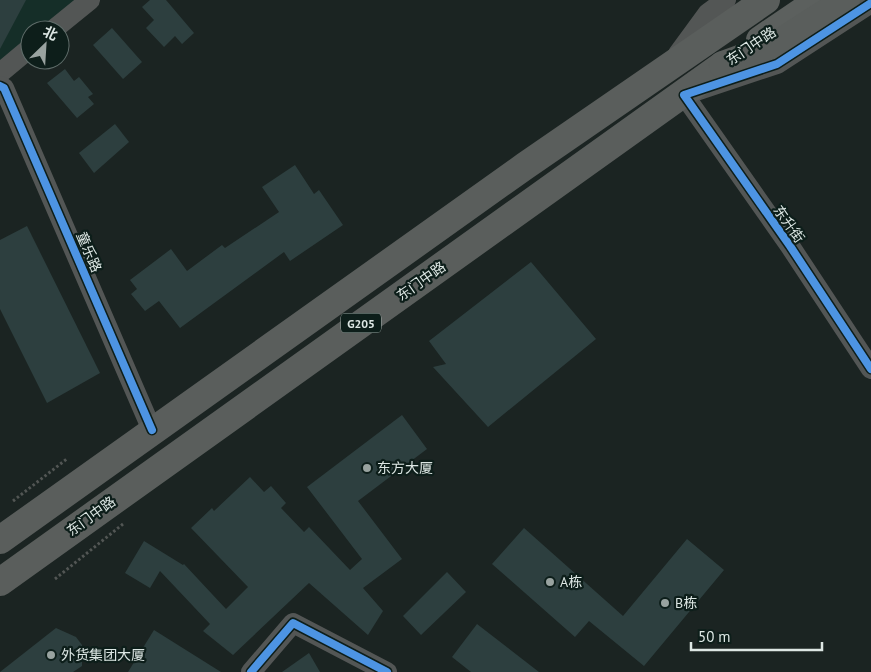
<svg xmlns="http://www.w3.org/2000/svg" width="871" height="672" font-family="'PT Sans','Noto Sans SC',sans-serif">
  <rect width="100%" height="100%" fill="#1b2422"/>
  <!-- built -->
  <path fill="#152e28" d="M0 0H84L44 30H30V40L0 62Z"/>
  <!-- building -->
  <g fill="#2d3f3f">
    <path d="M0 0H26L0 49Z"/>
    <path d="M150 0H166L194 33 182 44 175 36 164 47 146 28 154 20 142 7Z"/>
    <path d="M112 28 142 62 123 79 93 45Z"/>
    <path d="M65 69 74 81 79 77 93 94 88 97 94 104 77 118 47 83Z"/>
    <path d="M115 124 129 142 94 173 79 153Z"/>
    <path d="M295 165 314 194 319 190 343 225 290 261 284 252 180 328 159 301 145 311 131 294 137 289 130 280 171 249 187 271 222 245 225 248 279 212 262 187Z"/>
    <path d="M27 226 100 373 47 403 0 309V240Z"/>
    <path d="M531 262 596 339 488 427 433 367 446 364 429 341Z"/>
    <path d="M402 415 427 449 358 501 402 559 363 588 383 611 368 635 309 583 233 655 203 631 210 624 160 571 150 588 125 573 144 541 183 565 184 564 226 609 248 587 191 528 212 508 214 511 250 477 264 492 271 486 286 503 281 508 304 532 309 527 350 570 362 559 307 487Z"/>
    <path d="M524 528 623 616 687 539 724 570 644 666 589 621 575 637 492 564Z"/>
    <path d="M447 572 466 592 421 635 403 616Z"/>
    <path d="M477 624 539 672H471L452 657Z"/>
    <path d="M56 628 76 637 82 645V666L73 672H0Z"/>
    <path d="M154 630 221 672H128Z"/>
    <path d="M309 653 320 672H282Z"/>
  </g>
  <g fill="none" stroke-linecap="round" stroke-linejoin="round">
    <!-- path -->
    <g stroke="#525654" stroke-width="3" stroke-dasharray="2.5 2.5" stroke-linecap="butt">
      <path d="M13 501 68 458"/>
      <path d="M55 579 123 524"/>
    </g>
    <!-- minor -->
    <g stroke="#535655" stroke-width="20">
      <path d="M871 3 777 64 684 95 790 246 871 369"/>
      <path d="M53 30 90 0"/>
      <path d="M678 54 708 13 726 0"/>
      <path d="M0 73 30 48"/>
      <path d="M0 86 4 88 152 430"/>
      <path d="M251 672 293 623 387 672"/>
    </g>
    <!-- primary -->
    <path stroke="#5c605e" stroke-width="28" d="M760 40 819 0"/>
    <!-- trunk -->
    <g stroke="#5a5e5c" stroke-width="28">
      <path d="M0 540 525 166 766 0"/>
      <path d="M0 582 723 65"/>
    </g>
    <!-- trunk-bridge -->
    <path stroke="#5a5e5c" stroke-width="28" d="M723 65 773 47 846 0"/>
    <!-- cycleway casing -->
    <g stroke="#0d1e1a" stroke-width="11">
      <g id="cycleway">
        <path d="M871 3 777 64 684 95 790 246 871 369"/>
        <path d="M0 86 4 88 152 430"/>
        <path d="M251 672 293 623 387 672"/>
      </g>
    </g>
    <!-- cycleway -->
    <use href="#cycleway" stroke="#4d94e3" stroke-width="8"/>
  </g>
  <!-- markers -->
  <g fill="#99a3a0" stroke="#0d1e1a" stroke-width="2">
    <circle cx="367" cy="468" r="5"/>
    <circle cx="550" cy="582" r="5"/>
    <circle cx="665" cy="603" r="5"/>
    <circle cx="51" cy="655" r="5"/>
  </g>
  <g text-anchor="middle" dominant-baseline="central" stroke-width="4.5" stroke-linejoin="round" paint-order="stroke">
    <!-- shield labels -->
    <rect fill="#0d1e1a" stroke="#9faba7" stroke-width="1" x="341" y="313.5" width="40" height="19" rx="4"/>
    <g font-size="12" font-weight="bold" fill="#dde7e4">
      <text x="361" y="323">G205</text>
    </g>
    <!-- street labels -->
    <g font-size="14" fill="#dde7e4" stroke="#0d1e1a">
      <text transform="translate(751 46) rotate(-34)">东门中路</text>
      <text transform="translate(789 224) rotate(55)">东升街</text>
      <text transform="translate(89 252) rotate(67)">童乐路</text>
      <text transform="translate(421 281) rotate(-35)">东门中路</text>
      <text transform="translate(91 516) rotate(-36)">东门中路</text>
    </g>
    <!-- poi labels -->
    <g font-size="14" fill="#dde7e4" stroke="#0d1e1a" text-anchor="start">
      <text x="377" y="468">东方大厦</text>
      <text x="560" y="582">A栋</text>
      <text x="675" y="603">B栋</text>
      <text x="61" y="655">外货集团大厦</text>
    </g>
  </g>
  <!-- north arrow -->
  <g transform="translate(45 45) rotate(25)"><circle r="24" fill="#0d1e1a" stroke="#606e6b"/>
  <path d="M0-4L9 19L0 12L-9 19Z" fill="#99a3a0"/>
  <text y="-8" font-size="14" font-weight="bold" text-anchor="middle" fill="#dde7e4">北</text>
  </g>
  <!-- scale -->
  <path d="M691 642v8h131v-8" fill="none" stroke="#dde7e4" stroke-width="2.5"/>
  <text x="698" y="642" font-size="15" fill="#dde7e4" stroke="#0d1e1a" stroke-width="4" paint-order="stroke">50 m</text>
</svg>
